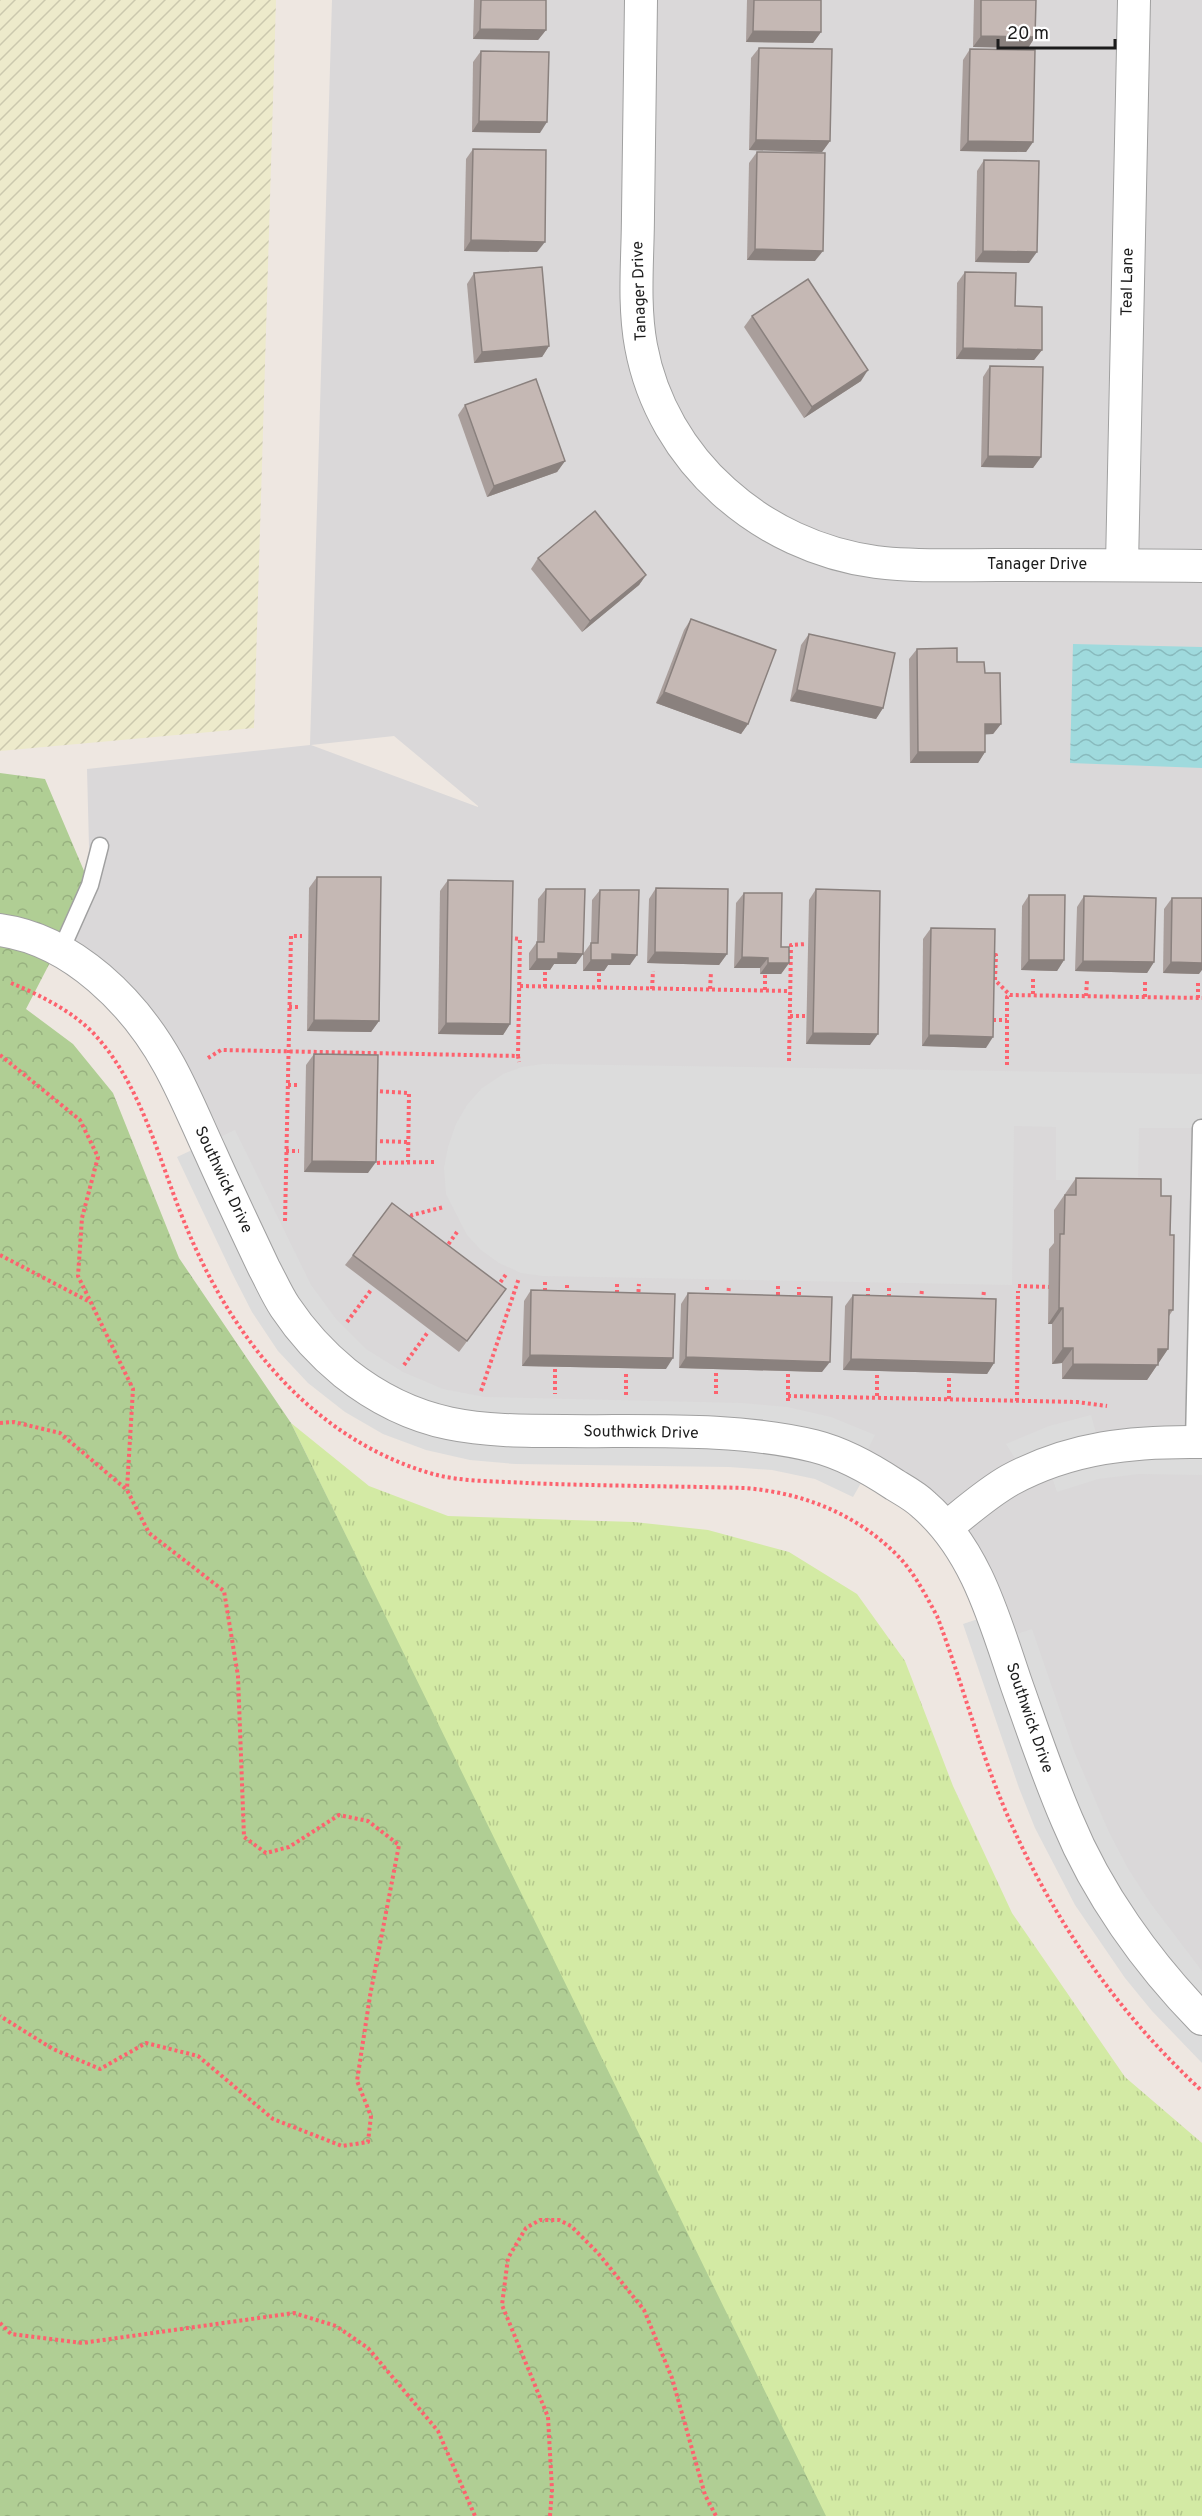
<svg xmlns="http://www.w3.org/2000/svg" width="1202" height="2516" font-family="Overpass,sans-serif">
  <defs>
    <pattern id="farmland-furrows" width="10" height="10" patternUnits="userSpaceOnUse" patternTransform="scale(1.5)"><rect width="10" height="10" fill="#edeacb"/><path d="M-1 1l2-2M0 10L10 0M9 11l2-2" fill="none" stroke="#cbc8ae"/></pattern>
    <pattern id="grass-tufts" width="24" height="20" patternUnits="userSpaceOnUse" patternTransform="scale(1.5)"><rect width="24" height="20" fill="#d3eaa4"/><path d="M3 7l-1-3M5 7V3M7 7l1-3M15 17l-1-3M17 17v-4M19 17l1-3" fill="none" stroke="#b5c88d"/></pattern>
    <pattern id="forest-crowns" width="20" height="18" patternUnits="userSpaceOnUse" patternTransform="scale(1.5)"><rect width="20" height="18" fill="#b0ce94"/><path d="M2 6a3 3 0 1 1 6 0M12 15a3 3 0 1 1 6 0" fill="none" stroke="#97b07f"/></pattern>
    <pattern id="water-waves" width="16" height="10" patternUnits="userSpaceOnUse" patternTransform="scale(1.5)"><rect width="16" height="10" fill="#9fdadd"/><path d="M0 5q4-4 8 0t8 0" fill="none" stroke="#88babd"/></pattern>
  </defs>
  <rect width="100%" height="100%" fill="#eee7e1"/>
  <!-- residential -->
  <path fill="#dad8d9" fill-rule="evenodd" d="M332 0H1202V2019L947 1527 872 1470 379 1397 186 1099 61 950 90 885 87 769 310 745ZM394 736 478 806V807L311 745Z"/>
  <!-- farmland -->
  <path fill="url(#farmland-furrows)" d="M0 0H276L254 728 0 751Z"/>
  <!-- grass -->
  <path fill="url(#grass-tufts)" d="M291 1423 369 1486 448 1516 634 1522 708 1530 789 1552 857 1594 905 1661 953 1786 1012 1913 1125 2077 1202 2143V2516H822Z"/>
  <!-- forest -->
  <path fill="url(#forest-crowns)" d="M0 773 45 779 90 885 26 1009 73 1044 113 1093 179 1258 291 1423 826 2516H0Z"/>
  <!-- parking -->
  <g fill="#dcdcdc">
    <path d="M543 1064 1202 1074V1128H1139L1138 1181 1056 1180V1127L1014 1126 1012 1285 543 1276 521 1273 499 1263 481 1250 467 1235 446 1194 444 1168 448 1147 456 1124 467 1105 482 1088 503 1074 522 1067Z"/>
    <path d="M235 1130 311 1285 336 1319 366 1349 403 1372 443 1389 485 1397 742 1403 787 1407 831 1417 875 1435 860 1465 869 1469 853 1497 815 1479 772 1470 729 1467 515 1464 470 1460 426 1450 383 1434 345 1412 308 1383 278 1351 252 1312 232 1273 177 1157Z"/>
    <path d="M1091 1415 1100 1448 1202 1442V1475L1139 1474 1098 1479 1057 1492 1047 1462 1024 1473 1006 1444 1049 1426Z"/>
    <path d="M993 1614 1002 1639 1032 1629 1074 1751 1108 1830 1127 1867 1151 1904 1202 1971V2063L1152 2011 1125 1978 1075 1905 1035 1828 1019 1788 963 1624Z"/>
  </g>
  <!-- water -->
  <path fill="url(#water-waves)" d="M1073 644 1202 647V768L1070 763Z"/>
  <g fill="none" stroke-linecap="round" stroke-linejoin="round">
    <!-- lane casing -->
    <g stroke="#a0a0a0" stroke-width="19">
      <g id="lane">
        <path d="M61 950 90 885 100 846"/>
        <path d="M1194 1442 1201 1128"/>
      </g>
    </g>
    <!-- street casing -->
    <g stroke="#a0a0a0" stroke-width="34">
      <g id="street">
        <path d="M641 0C640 71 639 143 638 214 638 257 633 303 641 346 662 461 762 547 876 562 916 567 958 565 998 565 1066 565 1134 565 1202 566"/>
        <path d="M1122 565 1134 0"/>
        <path d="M0 930C73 940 135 1003 169 1065 185 1094 197 1124 211 1154 228 1192 246 1230 264 1268 271 1281 277 1295 285 1307 301 1331 323 1355 345 1373 417 1430 478 1431 565 1431 644 1432 737 1427 814 1446 842 1453 871 1469 895 1485 905 1491 916 1497 924 1505 977 1551 995 1622 1017 1686 1033 1731 1048 1776 1067 1820 1097 1893 1147 1963 1202 2019"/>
        <path d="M947 1527C967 1511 987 1493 1010 1480 1071 1447 1133 1441 1202 1442"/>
      </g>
    </g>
    <!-- path -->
    <g stroke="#fd626e" stroke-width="4" stroke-dasharray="3 3" stroke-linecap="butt">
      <path d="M509 938 520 939 518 1056"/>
      <path d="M994 955H996L995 980 1010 995 1202 998"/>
      <path d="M1033 979V995"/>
      <path d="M11 983C40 995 74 1012 95 1035 144 1088 160 1166 188 1231 234 1341 314 1440 433 1474 462 1482 496 1481 527 1483 599 1486 672 1486 745 1488 804 1493 857 1514 899 1557 915 1574 926 1596 937 1616 964 1687 982 1761 1014 1830 1059 1929 1123 2018 1202 2091"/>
      <path d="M520 986 790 991"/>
      <path d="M545 987V970"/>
      <path d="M599 988V971"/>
      <path d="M652 989 653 971"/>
      <path d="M710 989 711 972"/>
      <path d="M765 990V974"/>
      <path d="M1086 996 1087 980"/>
      <path d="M1145 997V980"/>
      <path d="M1198 998V982"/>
      <path d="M289 1007H300"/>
      <path d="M790 1016H805"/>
      <path d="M993 1020H1007"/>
      <path d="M0 1055 80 1120 98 1157 82 1218 78 1276 133 1389 127 1489"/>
      <path d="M208 1058 221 1050 518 1056 519 1062"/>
      <path d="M789 1061 791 945 806 944"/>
      <path d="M1007 1065V997L1010 995"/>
      <path d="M288 1085H300"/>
      <path d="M374 1091 409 1093 408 1162"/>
      <path d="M374 1141 408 1142"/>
      <path d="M286 1151H299"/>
      <path d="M371 1163 436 1162"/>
      <path d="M285 1221 291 936H302"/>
      <path d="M408 1222 412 1215 444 1207"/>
      <path d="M445 1249 457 1232"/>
      <path d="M0 1255 90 1302"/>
      <path d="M545 1282V1293"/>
      <path d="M617 1284V1295"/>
      <path d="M1018 1286 1049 1287"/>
      <path d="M497 1287 507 1273"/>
      <path d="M868 1288V1299"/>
      <path d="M889 1288V1300"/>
      <path d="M567 1294V1283"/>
      <path d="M707 1296V1285"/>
      <path d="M728 1297 729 1286"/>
      <path d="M638 1298 639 1284"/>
      <path d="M921 1300 922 1289"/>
      <path d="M778 1301V1286"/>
      <path d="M799 1301V1287"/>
      <path d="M983 1301 984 1290"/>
      <path d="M347 1322 371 1290"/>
      <path d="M404 1365 428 1332"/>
      <path d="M555 1369V1394"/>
      <path d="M716 1373V1396"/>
      <path d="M877 1375V1398"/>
      <path d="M481 1391 519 1278"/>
      <path d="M626 1395V1371"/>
      <path d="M788 1396 1077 1402 1107 1406"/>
      <path d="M949 1399V1377"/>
      <path d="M788 1401V1374"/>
      <path d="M1017 1401 1018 1291"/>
      <path d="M0 1423 14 1422 60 1433 127 1490 149 1533 224 1591 238 1676 244 1837 266 1853 289 1847 339 1815 368 1821 399 1845 370 1996 357 2081 371 2116 368 2142 342 2146 273 2119 198 2056 146 2043 100 2069 53 2049 0 2016"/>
      <path d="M0 2323 11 2334 82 2343 294 2313 336 2326 368 2348 438 2431 475 2516"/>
      <path d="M550 2516 552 2490 548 2417 502 2305 508 2258 526 2228 540 2220H559L571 2226 598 2253 644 2310 672 2378 705 2495 716 2516"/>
    </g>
    <!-- lane -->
    <use href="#lane" stroke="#fff" stroke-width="16"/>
    <!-- street -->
    <use href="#street" stroke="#fff" stroke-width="32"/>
  </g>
  <!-- wall -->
  <g fill="#a99e9b">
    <path d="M474 0H546V30L538 40 473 39Z"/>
    <path d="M747 0H821V32L813 43 746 42Z"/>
    <path d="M974 0H1036L1035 37 1028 48 973 47Z"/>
    <path d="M759 48 830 141 822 152 749 150 751 58Z"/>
    <path d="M970 49 1033 142 1026 152 960 151 963 60Z"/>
    <path d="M481 51 540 133 472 132 473 62Z"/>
    <path d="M473 149 537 252 464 251 466 159Z"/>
    <path d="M757 152 815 261 747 260 749 163Z"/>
    <path d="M984 160 1029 263 975 262 977 171Z"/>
    <path d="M965 272 1015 306 1042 350 1034 360 956 359 957 283Z"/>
    <path d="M474 273 549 346 542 357 474 363 467 284Z"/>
    <path d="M752 316 861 381 804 418 744 327Z"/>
    <path d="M990 366 1041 457 1033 468 981 467 983 377Z"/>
    <path d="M465 405 565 461 557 472 487 497 458 415Z"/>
    <path d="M538 558 646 575 639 585 582 632 531 569Z"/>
    <path d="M691 619 748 724 741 734 656 703 684 630Z"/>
    <path d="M809 634 883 708 876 719 790 701 801 645Z"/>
    <path d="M917 649 957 662 985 673 1001 724 993 734H985V752L978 763H910L909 659Z"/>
    <path d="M317 877 379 1021 371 1032 307 1031 309 888Z"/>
    <path d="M448 880 510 1024 503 1035 438 1034 440 891Z"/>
    <path d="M656 888 727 954 719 965 647 963 649 899Z"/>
    <path d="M546 889 576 964H554L550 970H529V953L537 942 538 899Z"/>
    <path d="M816 889 870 1045 806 1044 809 900Z"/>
    <path d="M600 890 630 965H608L604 971H583V954L591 943 592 900Z"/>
    <path d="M744 893 781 947 789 963 781 974H760V968H734L736 903Z"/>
    <path d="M1029 895 1064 960 1057 971 1021 970 1022 906Z"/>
    <path d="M1084 896 1154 962 1147 973 1075 971 1077 907Z"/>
    <path d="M1172 898 1199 974 1163 973 1164 909Z"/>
    <path d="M931 928 986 1048 922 1046 923 939Z"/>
    <path d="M314 1054 368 1173 304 1172 306 1065Z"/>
    <path d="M1076 1178 1161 1196 1170 1235 1173 1310 1169 1316 1168 1349 1147 1380 1062 1379V1363L1052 1364V1324H1048L1049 1249 1054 1243V1210Z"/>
    <path d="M353 1255 506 1289 459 1352 345 1265Z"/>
    <path d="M531 1290 666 1369 522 1366 524 1301Z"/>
    <path d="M688 1293 822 1372 679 1368 681 1304Z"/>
    <path d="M853 1295 994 1363 987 1374 843 1370 845 1306Z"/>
  </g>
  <!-- shaded-wall -->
  <g fill="#8a817e">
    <path d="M480 29 546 30 538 40 473 39Z"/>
    <path d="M753 31 821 32 813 43 746 42Z"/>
    <path d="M981 36 1035 37 1028 48 973 47Z"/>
    <path d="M479 121 547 122 540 133 472 132Z"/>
    <path d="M756 140 830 141 822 152 749 150Z"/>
    <path d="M968 141 1033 142 1026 152 960 151Z"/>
    <path d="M471 240 545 242 537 252 464 251Z"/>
    <path d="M755 249 823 251 815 261 747 260Z"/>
    <path d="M983 251 1037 252 1029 263 975 262Z"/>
    <path d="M549 346 542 357 474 363 482 352Z"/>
    <path d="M963 348 1042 350 1034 360 956 359Z"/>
    <path d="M868 370 861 381 804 418 812 407Z"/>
    <path d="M988 456 1041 457 1033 468 981 467Z"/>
    <path d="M565 461 557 472 487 497 494 486Z"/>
    <path d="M646 575 639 585 582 632 590 621Z"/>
    <path d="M797 690 883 708 876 719 790 701Z"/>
    <path d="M664 692 748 724 741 734 656 703Z"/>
    <path d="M985 724H1001L993 734 978 735Z"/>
    <path d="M918 752H985L978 763H910Z"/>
    <path d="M655 952 727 954 719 965 647 963Z"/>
    <path d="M558 953 583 954 576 964H554L550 970H529L537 959Z"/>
    <path d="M612 954 637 955 630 965H608L604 971H583L591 960Z"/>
    <path d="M742 957 768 958 760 968H734Z"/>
    <path d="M1029 960H1064L1057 971 1021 970Z"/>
    <path d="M1083 961 1154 962 1147 973 1075 971Z"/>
    <path d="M1171 962 1202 963V970L1199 974 1163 973Z"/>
    <path d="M768 963H789L781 974H760Z"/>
    <path d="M314 1020 379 1021 371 1032 307 1031Z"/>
    <path d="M446 1023 510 1024 503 1035 438 1034Z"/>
    <path d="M813 1033 878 1034 870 1045 806 1044Z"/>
    <path d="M929 1035 993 1037 986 1048 922 1046Z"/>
    <path d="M312 1161 376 1162 368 1173 304 1172Z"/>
    <path d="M1059 1308H1063L1052 1324H1048Z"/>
    <path d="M1063 1348H1073L1062 1363 1052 1364Z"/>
    <path d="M1158 1349H1168L1147 1380 1062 1379 1073 1364Z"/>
    <path d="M530 1355 673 1358 666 1369 522 1366Z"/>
    <path d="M686 1357 830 1362 822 1372 679 1368Z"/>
    <path d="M851 1359 994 1363 987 1374 843 1370Z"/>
  </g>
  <!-- building -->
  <g fill="#c5b8b4" stroke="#8a817e" stroke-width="1.5">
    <path d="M481 0H546V30L480 29Z"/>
    <path d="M754 0H821V32L753 31Z"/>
    <path d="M981 0H1036L1035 37 981 36Z"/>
    <path d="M759 48 832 49 830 141 756 140Z"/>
    <path d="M970 49 1035 50 1033 142 968 141Z"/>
    <path d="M481 51 549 52 547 122 479 121Z"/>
    <path d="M473 149 546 150 545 242 471 240Z"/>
    <path d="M757 152 825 153 823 251 755 249Z"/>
    <path d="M984 160 1039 161 1037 252 983 251Z"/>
    <path d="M542 267 549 346 482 352 474 273Z"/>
    <path d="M965 272 1016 273 1015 306 1042 307V350L963 348Z"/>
    <path d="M808 279 868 370 812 407 752 316Z"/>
    <path d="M990 366 1043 367 1041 457 988 456Z"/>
    <path d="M536 379 565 461 494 486 465 405Z"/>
    <path d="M595 511 646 575 590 621 538 558Z"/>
    <path d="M691 619 776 650 748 724 664 692Z"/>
    <path d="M809 634 895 653 883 708 797 690Z"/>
    <path d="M957 648V662H984L985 673H1000L1001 724H985V752H918L917 649Z"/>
    <path d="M317 877H381L379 1021 314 1020Z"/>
    <path d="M448 880 513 881 510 1024 446 1023Z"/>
    <path d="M656 888 728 889 727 954 655 952Z"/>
    <path d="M546 889H585L583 954 558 953V959H537V942H544Z"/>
    <path d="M816 889 880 891 878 1034 813 1033Z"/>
    <path d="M600 890H639L637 955 612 954V960H591V943H598Z"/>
    <path d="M744 893H782L781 947H789V963H768V958L742 957Z"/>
    <path d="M1029 895H1065L1064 960H1029Z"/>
    <path d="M1084 896 1156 898 1154 962 1083 961Z"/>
    <path d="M1172 898H1202V963L1171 962Z"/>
    <path d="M931 928 995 929 993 1037 929 1035Z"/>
    <path d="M314 1054 378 1055 376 1162 312 1161Z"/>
    <path d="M1076 1178 1161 1179V1196H1171L1170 1235H1174L1173 1310H1169L1168 1349H1158V1365L1073 1364V1348H1063V1308H1059L1060 1234H1064L1065 1195H1076Z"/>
    <path d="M392 1203 506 1289 467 1341 353 1255Z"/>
    <path d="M531 1290 675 1294 673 1358 530 1355Z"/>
    <path d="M688 1293 832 1297 830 1362 686 1357Z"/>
    <path d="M853 1295 996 1299 994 1363 851 1359Z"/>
  </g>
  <g text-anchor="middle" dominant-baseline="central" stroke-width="5" stroke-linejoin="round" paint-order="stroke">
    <!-- street labels -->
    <g font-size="16" fill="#1c1c1c" stroke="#fff">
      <text transform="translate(1128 282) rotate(-89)">Teal Lane</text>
      <text transform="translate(640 291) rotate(-92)">Tanager Drive</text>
      <text x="1037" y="565">Tanager Drive</text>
      <text transform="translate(223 1180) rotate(65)">Southwick Drive</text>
      <text transform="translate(641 1433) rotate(1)">Southwick Drive</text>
      <text transform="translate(1029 1718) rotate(71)">Southwick Drive</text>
    </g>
  </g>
  <!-- scale -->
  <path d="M998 39v9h117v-9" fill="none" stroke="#1c1c1c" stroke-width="3"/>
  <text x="1007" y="39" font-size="18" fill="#1c1c1c" stroke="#ffffff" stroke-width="4.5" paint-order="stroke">20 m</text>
</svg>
